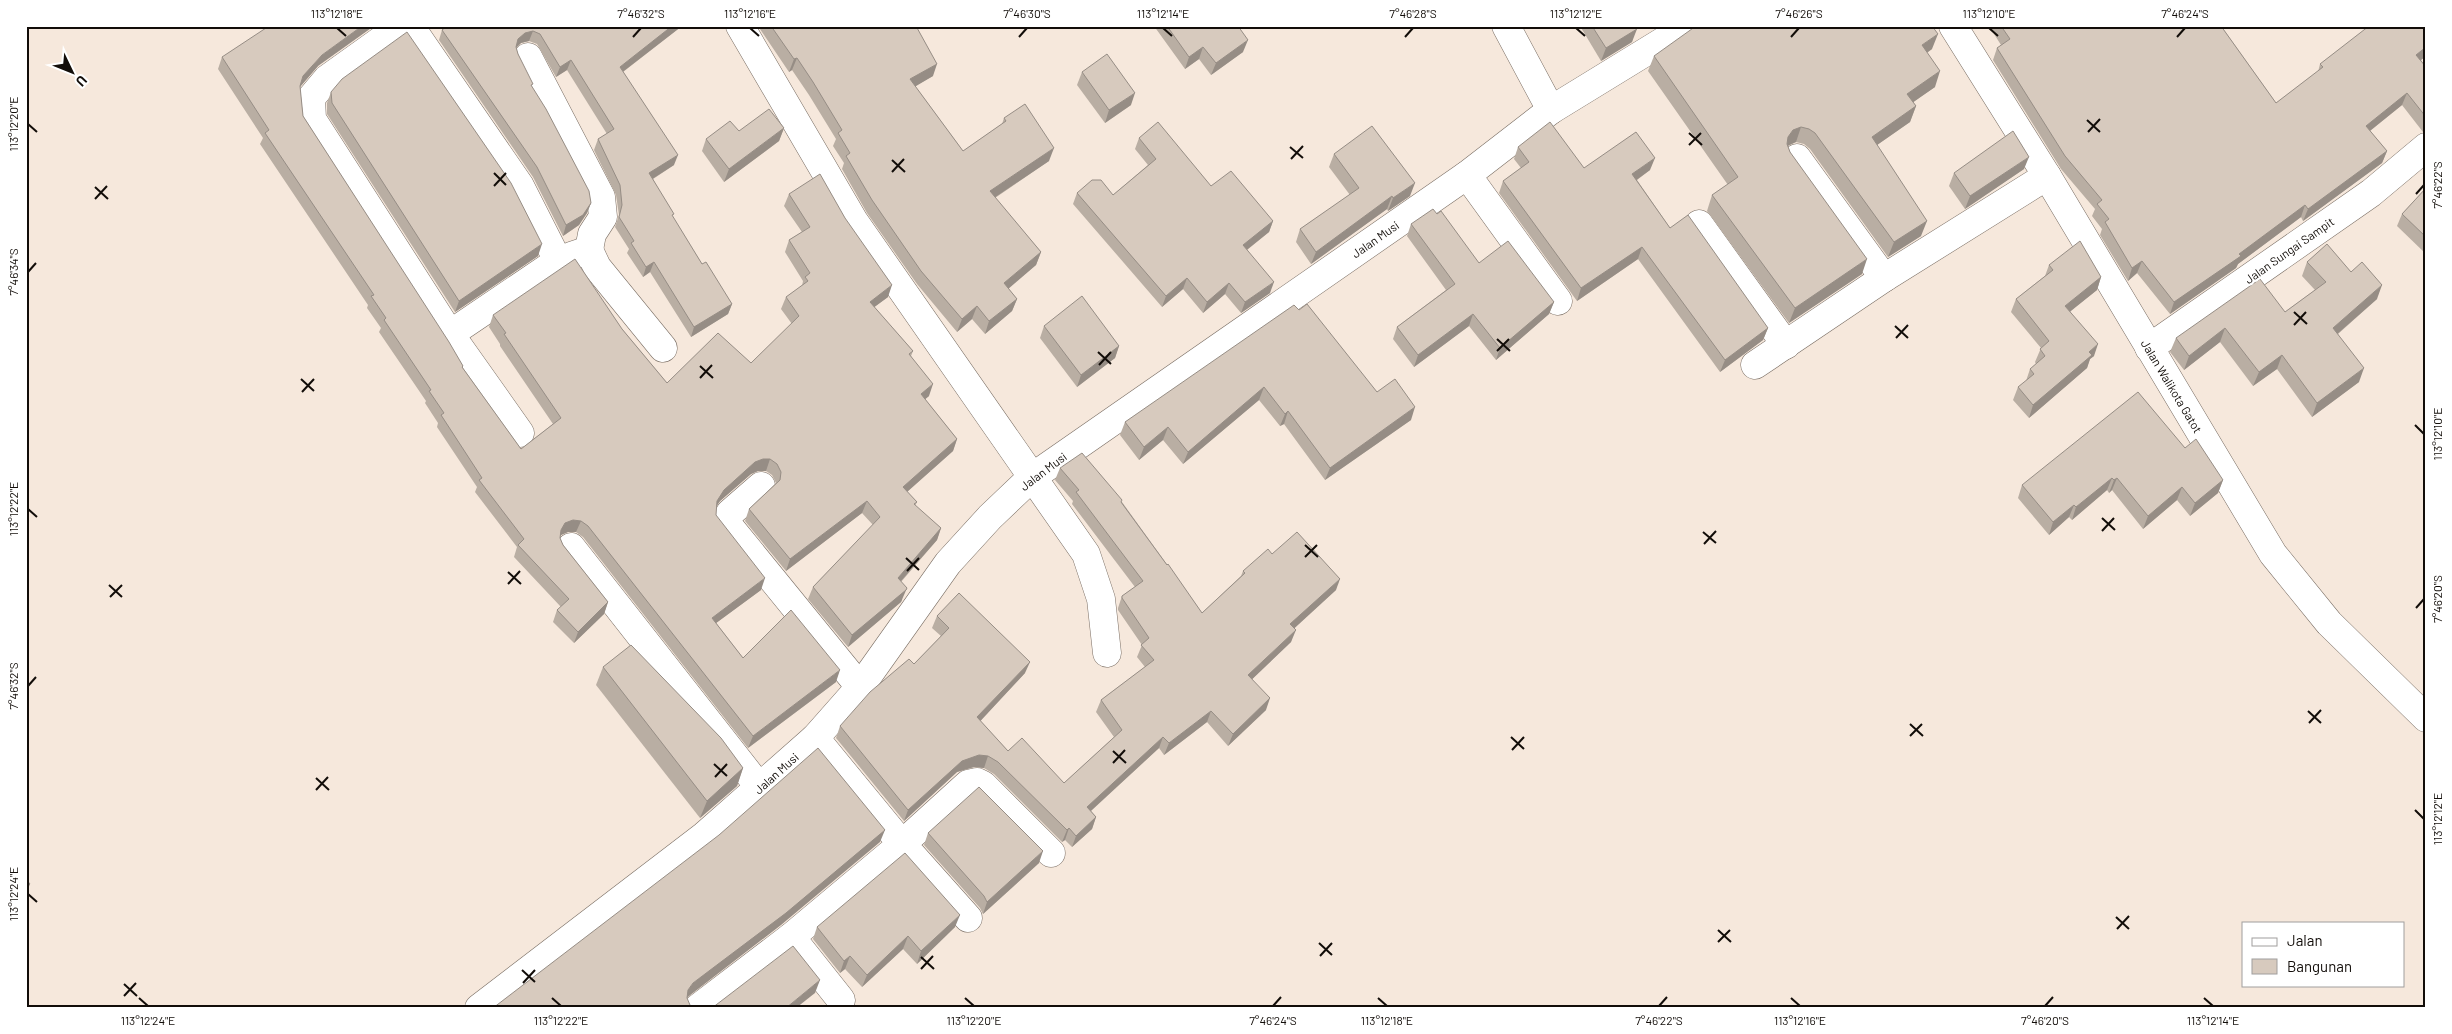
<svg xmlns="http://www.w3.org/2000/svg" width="2452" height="1034" font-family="Barlow,sans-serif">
  <rect width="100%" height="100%" fill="#f6e8dc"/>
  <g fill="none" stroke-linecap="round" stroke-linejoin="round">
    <!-- minor casing -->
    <g stroke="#796d63" stroke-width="29">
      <g id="minor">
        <path d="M401 26 327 79 311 98 312 119 450 334 520 433"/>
        <path d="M410 26 520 186 558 261 450 334"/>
        <path d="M740 26 854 221 1086 554 1101 599 1107 653"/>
        <path d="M1506 26 1551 110"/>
        <path d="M1953 26 2047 176 2273 554 2329 623 2426 718"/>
        <path d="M528 57 601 197 603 217 592 234 589 250"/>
        <path d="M1797 158 1884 278"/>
        <path d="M1467 175 1558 301"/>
        <path d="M1699 224 1786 345"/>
        <path d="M571 256 589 250 597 267 663 348"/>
        <path d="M2149 348 2371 193 2426 147"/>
        <path d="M1755 365 1884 278 2047 176"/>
        <path d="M761 486 730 513 726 520 729 526 860 687"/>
        <path d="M571 547 760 788"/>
        <path d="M968 918 902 844 968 784 977 782 983 785 1051 853"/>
        <path d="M791 937 841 1000"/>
        <path d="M479 1008 705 835 815 738 860 687 948 563 990 517 1031 478 1467 175 1551 110 1688 26"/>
        <path d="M698 1008 791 937 902 844 815 738"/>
      </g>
    </g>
    <!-- minor -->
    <use href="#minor" stroke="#fff" stroke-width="28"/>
  </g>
  <!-- wall -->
  <g fill="#b9aea3">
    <path d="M682 26 623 72 674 165 653 179 673 218 702 264 732 304 728 314 691 337 650 272 643 277 627 253 629 249 615 227 619 215 616 195 594 150 598 139 607 134 567 70 556 77 537 44 529 41 521 43 516 47 518 54 532 87 591 203 587 213 579 225 563 236 533 177 439 40 442 30Z"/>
    <path d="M758 26H916L933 76 915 86 963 151 1002 124 1004 118 1049 161 995 198 1041 252 1036 265 1008 288 1017 299 1012 311 985 334 972 319 957 332 917 284 867 213 842 169 844 163 833 146 836 139 809 95 792 70 789 72Z"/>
    <path d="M1154 26H1238L1243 52 1211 75 1199 59 1185 69Z"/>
    <path d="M1580 26H1635L1632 42 1601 61Z"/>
    <path d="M1989 26H2221L2276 103 2318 72 2320 64 2426 26V56L2421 60 2426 67V132H2423L2402 105 2370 131 2387 151 2382 163 2303 221 2301 217 2238 264 2236 268 2170 314 2137 273 2128 281 2100 235 2102 229 2092 216 2095 209 2061 169 1993 60 1997 48 2001 45Z"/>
    <path d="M1932 49 1927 53 1935 87 1913 102 1916 106 1910 122 1877 145 1921 236 1888 257 1810 149 1804 144 1796 142 1788 146 1790 152 1862 274 1789 323 1707 211 1712 195 1728 185 1648 71 1654 56Z"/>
    <path d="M222 57 318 66 300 87 303 116 463 366V368L521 449 553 424 500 346V344L489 327 493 315 622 329 667 383 751 363 792 324 781 309 786 297 802 286 803 281 785 252 789 240 802 232 784 206 789 194 888 297 874 307 913 351 911 356 929 396 925 399 957 439 953 451 907 492 917 502 915 506 941 528 937 540 901 582 902 600 901 602 848 647 808 599 813 587 873 525 862 513 786 571 745 521 749 509 776 483 772 475 766 471H758L751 474 720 501 716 506V515L761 590 716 623 743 658 836 682 748 748 583 537 576 532H568L561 535 560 538 563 545 608 602 604 614 574 643 553 622 557 610 561 607 514 557 517 547 475 492 477 487 437 427 438 423 425 403 426 401 379 332 381 328 367 308 368 305 260 144 263 138 218 69Z"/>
    <path d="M1082 72 1131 105 1105 123 1077 85Z"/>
    <path d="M331 92 538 256 455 312 327 114V103Z"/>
    <path d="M784 128 779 141 724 182 702 151 706 139 739 131Z"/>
    <path d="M1139 138 1211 186 1273 221 1269 232 1247 250 1270 293 1241 313 1225 294 1203 313 1183 289 1162 307 1073 204 1077 193 1113 195 1148 165 1135 149Z"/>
    <path d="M1518 147 1584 168 1650 170 1637 180 1670 228 1768 328 1763 340 1720 372 1638 259 1577 301 1499 193 1503 181 1521 168 1514 159Z"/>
    <path d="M1334 154 1410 196 1388 211 1387 209 1311 264 1296 242 1300 229 1350 195 1329 167Z"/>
    <path d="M2024 169 1965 209 1949 186 1954 173Z"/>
    <path d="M2426 188V254L2397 226 2402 214Z"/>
    <path d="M1437 214 1479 263 1554 302 1549 314 1496 360 1469 326 1414 367 1393 339 1397 327 1446 290 1407 236 1411 224Z"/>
    <path d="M2307 262 2351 272 2377 299 2338 334 2359 382 2312 417 2277 369 2253 386 2220 342 2184 370 2170 352 2176 338 2285 312 2315 290 2302 276Z"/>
    <path d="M2049 265 2101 277 2097 290 2070 311 2094 356 2090 359 2087 368 2029 418 2013 400 2018 387 2026 381 2030 369 2036 364 2035 362 2041 348 2011 312 2016 299 2045 276Z"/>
    <path d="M1299 310 1377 392 1411 420 1325 480 1284 424 1280 426 1259 400 1183 464 1163 440 1139 460 1120 435 1125 422Z"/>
    <path d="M1044 326 1119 346 1115 358 1077 387 1040 338Z"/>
    <path d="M2185 448 2223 480 2218 493 2190 516 2177 500 2143 529 2112 490 2109 493 2107 490 2072 520 2069 517 2049 535 2018 498 2022 485Z"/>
    <path d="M1060 468 1122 502 1202 613 1241 576 1243 571 1272 554 1336 590 1294 628 1291 642 1252 679 1266 710 1228 746 1207 722 1164 755 1159 748 1091 811 1096 817 1092 829 1072 847 1065 840 1062 842 994 774 984 768 974 767 957 772 904 821 836 738 840 726 914 664 941 636 932 628 937 616 1025 673 980 721 1008 751 1064 783 1114 737 1096 712 1101 700 1145 667 1137 657 1142 645 1118 610V608L1122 596 1135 587 1072 504 1073 501 1055 480Z"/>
    <path d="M603 667 743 768 737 786 700 818 596 685Z"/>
    <path d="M928 833 1039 863 983 914 980 908 924 845Z"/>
    <path d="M817 927H955L917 964 903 949 862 987 845 969 840 973 813 939Z"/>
  </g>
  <!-- shaded-wall -->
  <g fill="#968d85">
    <path d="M362 26H374L318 66 299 88 303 76 322 55Z"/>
    <path d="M672 26H682L616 77 620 67Z"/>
    <path d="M1637 29 1632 42 1601 61 1606 48Z"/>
    <path d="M533 31 529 41 521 43 515 49 518 39 525 33Z"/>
    <path d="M1938 34 1932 49 1916 60 1922 45Z"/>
    <path d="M1248 40 1243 52 1211 75 1216 63Z"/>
    <path d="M1203 47 1199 59 1185 69 1189 57Z"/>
    <path d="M2426 47V56L2412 67 2416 55Z"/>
    <path d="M797 58 792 70 789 72 794 59Z"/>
    <path d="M571 60 567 70 556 77 560 67Z"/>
    <path d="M937 64 933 76 906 92 910 79Z"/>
    <path d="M1940 71 1935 87 1902 110 1907 94Z"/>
    <path d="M1135 93 1131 105 1105 123 1109 110Z"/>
    <path d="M2407 93 2402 105 2361 138 2366 126Z"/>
    <path d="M1916 106 1910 122 1867 152 1872 137Z"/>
    <path d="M1801 127 1796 142 1787 146 1783 152 1788 137 1793 130Z"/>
    <path d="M784 128 779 141 724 182 729 169Z"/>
    <path d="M1054 148 1049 161 985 204 990 191Z"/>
    <path d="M2387 151 2382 163 2303 221 2308 209Z"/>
    <path d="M678 155 674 165 646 183 649 173Z"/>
    <path d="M2029 157 2024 169 1965 209 1970 196Z"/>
    <path d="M1655 158 1650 170 1628 186 1632 174Z"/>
    <path d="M1415 183 1410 196 1388 211 1393 198Z"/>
    <path d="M1392 196 1387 209 1311 264 1316 252Z"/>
    <path d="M591 203 587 213 579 225 563 236 566 225Z"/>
    <path d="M2305 205 2301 217 2238 264 2236 268 2170 314 2174 302Z"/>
    <path d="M1273 221 1269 232 1239 256 1243 245Z"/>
    <path d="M1927 221 1921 236 1888 257 1894 242Z"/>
    <path d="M542 244 538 256 455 312 459 301Z"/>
    <path d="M1642 247 1638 259 1577 301 1581 288Z"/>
    <path d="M1041 252 1036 265 1000 296 1004 283Z"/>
    <path d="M1867 259 1862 274 1789 323 1795 308Z"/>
    <path d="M2142 261 2137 273 2128 281 2132 268Z"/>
    <path d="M654 262 650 272 643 277 646 267Z"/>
    <path d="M2101 277 2097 290 2061 319 2065 306Z"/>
    <path d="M1187 278 1183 289 1162 307 1166 296Z"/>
    <path d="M1274 282 1270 293 1241 313 1245 302Z"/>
    <path d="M1229 283 1225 294 1203 313 1207 302Z"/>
    <path d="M892 285 888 297 865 314 870 302Z"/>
    <path d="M2382 285 2377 299 2328 342 2333 328Z"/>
    <path d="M1017 299 1012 311 985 334 989 321Z"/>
    <path d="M1554 302 1549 314 1496 360 1500 348Z"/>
    <path d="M732 304 728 314 691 337 694 327Z"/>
    <path d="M977 306 972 319 957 332 962 319Z"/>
    <path d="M1473 314 1469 326 1414 367 1418 355Z"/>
    <path d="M1768 328 1763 340 1720 372 1725 360Z"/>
    <path d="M2225 328 2220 342 2184 370 2189 356Z"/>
    <path d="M2098 344 2094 356 2090 359 2087 368 2029 418 2033 405 2089 352Z"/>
    <path d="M1119 346 1115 358 1077 387 1081 375Z"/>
    <path d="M2282 355 2277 369 2253 386 2259 372Z"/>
    <path d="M2364 368 2359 382 2312 417 2317 403Z"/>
    <path d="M933 384 929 396 917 406 921 394Z"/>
    <path d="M1264 387 1259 400 1183 464 1188 452Z"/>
    <path d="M1415 407 1411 420 1325 480 1330 468Z"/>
    <path d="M1288 411 1284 424 1280 426 1285 414Z"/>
    <path d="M1168 427 1163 440 1139 460 1144 447Z"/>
    <path d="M957 439 953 451 899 499 903 487Z"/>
    <path d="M763 459H770L766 471H758L751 474 720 501 712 513 717 501 724 490 755 462Z"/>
    <path d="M2112 478 2107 490 2072 520 2076 507Z"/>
    <path d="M2117 478 2112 490 2109 493 2114 480Z"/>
    <path d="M2223 480 2218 493 2190 516 2195 503Z"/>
    <path d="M2182 487 2177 500 2143 529 2148 516Z"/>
    <path d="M867 501 862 513 786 571 790 559Z"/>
    <path d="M2074 505 2069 517 2049 535 2053 522Z"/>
    <path d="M573 520 581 521 576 532H568L561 535 556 542 561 530 565 523Z"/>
    <path d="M941 528 937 540 893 590 898 578Z"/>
    <path d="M765 578 761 590 708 629 712 618Z"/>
    <path d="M1340 579 1336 590 1286 636 1290 624Z"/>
    <path d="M907 588 901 602 848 647 852 635Z"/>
    <path d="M608 602 604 614 574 643 578 632Z"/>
    <path d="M1296 630 1291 642 1244 687 1248 675Z"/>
    <path d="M1030 662 1025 673 973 729 977 717Z"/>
    <path d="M840 670 836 682 748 748 753 736Z"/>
    <path d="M1270 698 1266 710 1228 746 1233 734Z"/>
    <path d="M1211 711 1207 722 1164 755 1169 743Z"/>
    <path d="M1163 737 1159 748 1082 819 1087 807Z"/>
    <path d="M979 755 988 756 984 768 974 767 957 772 904 821 908 810 962 761Z"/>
    <path d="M743 768 737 786 700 818 707 801Z"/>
    <path d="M1096 817 1092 829 1072 847 1076 836Z"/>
    <path d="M1069 828 1065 840 1062 842 1067 830Z"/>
    <path d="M885 830 880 842 781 925 689 996 683 1002 688 990 693 983Z"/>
    <path d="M1043 851 1039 863 983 914 987 902Z"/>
    <path d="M30 884 26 894V887Z"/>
    <path d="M960 915 955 927 917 964 921 951Z"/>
    <path d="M908 936 903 949 862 987 867 975Z"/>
    <path d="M850 956 845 969 840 973 844 961Z"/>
    <path d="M820 980 815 993 796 1008H786Z"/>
  </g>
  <!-- building -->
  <g fill="#d7cabe" stroke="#968d85">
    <path d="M269 26H362L322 55 303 76 300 86 303 116 449 342 463 366 462 367 521 449 561 418 504 334 506 333 493 315 575 259 622 329 667 383 718 333 751 363 799 316 786 297 808 281 805 277 810 273 789 240 810 227 789 194 820 174 845 218 892 285 870 302 913 351 909 354 933 384 921 394 957 439 903 487 917 502 914 504 941 528 898 578 907 588 906 590 852 635 813 587 880 517 867 501 790 559 749 509 780 480 781 472 777 464 770 459H763L755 462 724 490 717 501 716 515 765 578 712 618 743 658 791 610 840 670 753 736 588 526 581 521 573 520 565 523 561 530 560 538 563 545 608 602 578 632 557 610 569 599 518 545 524 539 479 480 482 478 441 415 444 413 429 391 431 390 384 320 386 318 371 296 374 295 265 133 269 130 222 57Z"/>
    <path d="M447 26H672L620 67 678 155 649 173 674 214 672 215 702 264 706 262 732 304 694 327 654 262 646 267 631 243 634 241 619 217 622 205 620 185 598 139 614 129 571 60 560 67 540 34 533 31 525 33 518 39 516 47 518 54 533 84 531 85 546 109 589 191 591 203 583 215 566 225 537 167 442 30Z"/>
    <path d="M771 26H916L937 64 910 79 963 151 1006 121 1004 118 1025 104 1054 148 990 191 1041 252 1004 283 1017 299 989 321 977 306 962 319 921 271 872 200 846 156 850 153 838 133 842 130 813 82 797 58 794 59Z"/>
    <path d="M1167 26H1238L1248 40 1216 63 1203 47 1189 57Z"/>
    <path d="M1592 26H1635L1637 29 1606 48Z"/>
    <path d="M1696 26H1932L1938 34 1922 45 1940 71 1907 94 1916 106 1872 137 1927 221 1894 242 1815 133 1809 129 1801 127 1793 130 1788 137 1787 144 1790 152 1867 259 1795 308 1712 195 1738 177 1654 56Z"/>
    <path d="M2001 26H2221L2276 103 2323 67 2320 64 2369 26H2426V47L2416 55 2426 67V117L2407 93 2366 126 2387 151 2308 209 2305 205 2239 254 2241 256 2174 302 2142 261 2132 268 2105 222 2109 219 2097 204 2102 200 2065 156 1997 48 2010 39Z"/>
    <path d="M407 32 511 183 542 244 459 301 332 103 331 92 342 79Z"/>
    <path d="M1107 54 1135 93 1109 110 1082 72Z"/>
    <path d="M769 109 784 128 729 169 706 139 730 121 739 131Z"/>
    <path d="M1158 122 1211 186 1231 171 1273 221 1243 245 1274 282 1245 302 1229 283 1207 302 1187 278 1166 296 1077 193 1092 180H1101L1113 195 1156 159 1139 138Z"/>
    <path d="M1550 122 1584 168 1636 132 1655 158 1632 174 1670 228 1688 215 1768 328 1725 360 1642 247 1581 288 1503 181 1529 162 1518 147Z"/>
    <path d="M1372 126 1415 183 1393 198 1392 196 1316 252 1300 229 1359 188 1334 154Z"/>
    <path d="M2013 131 2029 157 1970 196 1954 173Z"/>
    <path d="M2426 188V237L2402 214Z"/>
    <path d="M1433 209 1437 214 1441 211 1479 263 1508 241 1554 302 1500 348 1473 314 1418 355 1397 327 1455 284 1411 224Z"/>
    <path d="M2080 241 2101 277 2065 306 2098 344 2089 352 2092 355 2033 405 2018 387 2034 374 2030 369 2045 356 2040 349 2049 341 2016 299 2053 270 2049 265Z"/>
    <path d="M2327 244 2351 272 2362 262 2382 285 2333 328 2364 368 2317 403 2282 355 2259 372 2225 328 2189 356 2176 338 2260 279 2285 312 2326 282 2307 262Z"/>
    <path d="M1082 296 1119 346 1081 375 1044 326Z"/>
    <path d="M1307 304 1377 392 1395 379 1415 407 1330 468 1288 411 1285 414 1264 387 1188 452 1168 427 1144 447 1125 422 1294 305 1299 310Z"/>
    <path d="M2138 392 2185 448 2196 439 2223 480 2195 503 2182 487 2148 516 2117 478 2114 480 2112 478 2076 507 2074 505 2053 522 2022 485Z"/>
    <path d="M1082 453 1122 500 1121 502 1167 565 1168 564 1202 613 1245 573 1243 571 1268 549 1272 554 1297 532 1340 579 1290 624 1296 630 1248 675 1270 698 1233 734 1211 711 1169 743 1163 737 1087 807 1096 817 1076 836 1069 828 1067 830 998 762 988 756 979 755 962 761 908 810 840 726 870 692 909 659 914 664 949 628 937 616 959 593 1030 662 977 717 1008 751 1022 738 1064 783 1122 730 1101 700 1154 660 1141 645 1149 638 1122 598V596L1143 581 1076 492 1079 490 1060 468Z"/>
    <path d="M631 645 721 738 743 768 707 801 603 667Z"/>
    <path d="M818 748 885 830 786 913 693 983 688 990 687 998 690 1005 693 1008H493L719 835Z"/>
    <path d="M979 787 1043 851 987 902 984 896 928 833Z"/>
    <path d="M905 853 960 915 921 951 908 936 867 975 850 956 844 961 817 927Z"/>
    <path d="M26 879 30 884 26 887Z"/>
    <path d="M793 946 820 980 786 1008H712Z"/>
  </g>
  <!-- ticks -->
  <path fill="none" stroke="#120d09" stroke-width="2" d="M337 28 346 36M750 28 759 36M1163 28 1172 36M1576 28 1585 36M1989 28 1998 36M633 37 641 28M1019 37 1027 28M1405 37 1413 28M1791 37 1799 28M2177 37 2185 28M2087 120 2100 132M28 124 37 132M2088 132 2100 119M1689 133 1702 145M1689 145 1701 133M1290 147 1303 158M1291 159 1303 146M892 160 905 172M892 172 904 159M494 173 506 185M494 186 506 173M95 187 108 199M2416 194 2424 185M95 199 107 186M28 272 36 263M2294 312 2307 324M2294 325 2306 312M1895 326 1908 338M1896 338 1908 325M1497 339 1510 351M1497 351 1509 339M1098 352 1111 364M1099 365 1111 352M700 366 713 378M700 378 712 365M301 379 314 391M302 392 314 379M2415 425 2424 434M28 509 37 517M2102 518 2115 530M2102 531 2114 518M1703 532 1716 543M1704 544 1716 531M1305 545 1318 557M1305 557 1317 545M906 558 919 570M907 571 919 558M508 572 521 584M508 584 520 571M109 585 122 597M110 597 122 585M2416 608 2424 599M28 686 36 677M2308 711 2321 723M2309 723 2321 710M1910 724 1923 736M1910 736 1922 724M1511 737 1524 749M1512 750 1524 737M1113 751 1126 763M1113 763 1125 750M714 764 727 776M715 777 727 764M316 778 329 790M316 790 328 777M2415 810 2424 819M28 894 37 902M2116 917 2129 929M2117 929 2129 916M1718 930 1731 942M1718 942 1730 930M1319 943 1332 955M1320 956 1332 943M921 957 934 969M921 969 933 956M522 970 535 982M523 983 535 970M124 984 137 996M124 996 136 983M139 998 148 1006M552 998 561 1006M965 998 974 1006M1378 998 1387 1006M1791 998 1800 1006M2204 998 2213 1006M1273 1006 1281 997M1659 1006 1667 997M2045 1006 2053 997"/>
  <g text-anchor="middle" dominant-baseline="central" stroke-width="4.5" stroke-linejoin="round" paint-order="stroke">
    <!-- street labels -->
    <g font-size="12" fill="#120d09" stroke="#fff">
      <text transform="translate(1375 239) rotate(-35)">Jalan Musi</text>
      <text transform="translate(2289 250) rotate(-35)">Jalan Sungai Sampit</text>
      <text transform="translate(2172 386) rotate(59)">Jalan Walikota Gatot</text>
      <text transform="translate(1043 471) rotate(-37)">Jalan Musi</text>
      <text transform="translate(776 773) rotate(-42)">Jalan Musi</text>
    </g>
  </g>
  <!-- border -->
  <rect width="2452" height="1034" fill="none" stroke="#ffffff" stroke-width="55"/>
  <!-- legend -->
  <rect x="2242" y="922" width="162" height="65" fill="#ffffff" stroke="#a09e9d"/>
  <rect x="2252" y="938" width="25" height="8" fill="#ffffff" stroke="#a09e9d"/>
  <text x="2287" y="946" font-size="15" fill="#120d09">Jalan</text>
  <rect x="2252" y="959" width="25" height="15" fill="#d7cabe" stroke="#a09e9d"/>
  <text x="2287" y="972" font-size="15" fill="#120d09">Bangunan</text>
  <!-- north arrow -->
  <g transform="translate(72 72) rotate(133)" stroke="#ffffff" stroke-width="4" paint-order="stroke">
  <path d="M0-4L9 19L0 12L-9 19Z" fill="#120d09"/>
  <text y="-8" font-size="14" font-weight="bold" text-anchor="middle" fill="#120d09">U</text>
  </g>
  <rect x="28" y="28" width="2396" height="978" fill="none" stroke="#120d09" stroke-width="2"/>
  <g font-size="12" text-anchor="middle" fill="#120d09">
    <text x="337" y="18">113°12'18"E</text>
    <text x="641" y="18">7°46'32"S</text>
    <text x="750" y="18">113°12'16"E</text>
    <text x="1027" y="18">7°46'30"S</text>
    <text x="1163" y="18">113°12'14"E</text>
    <text x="1413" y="18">7°46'28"S</text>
    <text x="1576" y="18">113°12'12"E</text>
    <text x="1799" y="18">7°46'26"S</text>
    <text x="1989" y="18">113°12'10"E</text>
    <text x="2185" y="18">7°46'24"S</text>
    <text transform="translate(14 124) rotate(-90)" y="4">113°12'20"E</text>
    <text transform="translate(2438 185) rotate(-90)" y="4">7°46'22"S</text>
    <text transform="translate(14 272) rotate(-90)" y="4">7°46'34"S</text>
    <text transform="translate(2438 434) rotate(-90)" y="4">113°12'10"E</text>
    <text transform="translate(14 509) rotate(-90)" y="4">113°12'22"E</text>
    <text transform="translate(2438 599) rotate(-90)" y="4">7°46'20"S</text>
    <text transform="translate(14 686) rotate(-90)" y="4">7°46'32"S</text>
    <text transform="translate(2438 819) rotate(-90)" y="4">113°12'12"E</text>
    <text transform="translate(14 894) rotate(-90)" y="4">113°12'24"E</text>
    <text x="148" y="1025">113°12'24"E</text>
    <text x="561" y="1025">113°12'22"E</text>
    <text x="974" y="1025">113°12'20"E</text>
    <text x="1273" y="1025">7°46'24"S</text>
    <text x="1387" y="1025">113°12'18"E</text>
    <text x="1659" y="1025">7°46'22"S</text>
    <text x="1800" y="1025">113°12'16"E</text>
    <text x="2045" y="1025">7°46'20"S</text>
    <text x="2213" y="1025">113°12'14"E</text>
  </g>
</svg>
